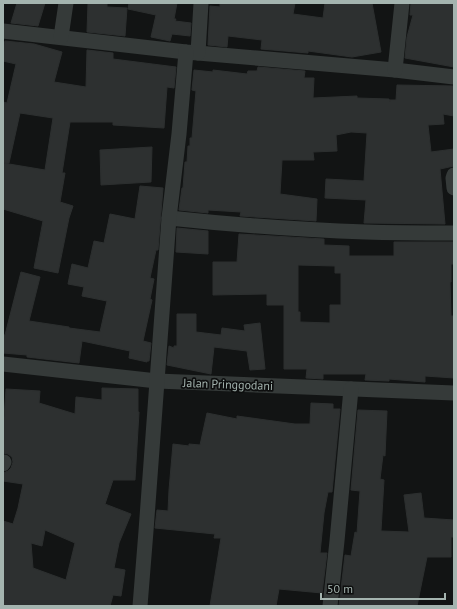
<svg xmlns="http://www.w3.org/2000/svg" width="457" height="609" font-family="'PT Sans',sans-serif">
  <rect width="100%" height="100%" fill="#121414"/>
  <!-- building -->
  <g fill="#2d3030" stroke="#2c2f2f" fill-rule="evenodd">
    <path d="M17 3H45L38 26 11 23Z"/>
    <path d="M88 3H107V7L127 8 125 36 87 32Z"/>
    <path d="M129 3H177L174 19H176L175 21 191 23 190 36 172 34 170 41 151 37 156 15 128 9Z"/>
    <path d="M220 3H295L293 14 323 18 325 3H372L381 52 352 57 308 51V53L261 49 262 40 228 36 227 47 208 45 210 6 220 7Z"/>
    <path d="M411 3H454V67L405 58 407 37 413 15H410Z"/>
    <path d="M5 41 34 44 62 52 54 82 86 87 87 50 113 53V59L176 67 174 88 167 87 164 128 113 125V122H70L62 173H65L60 202 73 206 69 218 58 273 34 268 43 221 3 209V102L7 103 16 64 3 61V49ZM20 113 53 118 45 170 3 163H9Z"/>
    <path d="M258 67 305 71 304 78H314L313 98 357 96V98L389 99 390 102V100H396L397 85 454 86V116L443 114 444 124 428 125 431 152 454 149V166L440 169 445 224 364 223 366 200 325 198 326 179 364 181 367 133 351 132 336 135 337 151 313 152 314 160H282L280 194 317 199 316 221 240 216 241 212 208 210V213L179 210 182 188H183L185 162H187L188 146H190V138H192L196 91 192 90 194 70 213 72V70L247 74 248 71H257Z"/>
    <path d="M152 147 151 182 101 185 100 150Z"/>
    <path d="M140 186 163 188 158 250H156L150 278 154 279 150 299 152 300 143 341 151 343 149 361H147V362L129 358 130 351 82 341 79 363 27 357V355L3 353V335H5L21 272 40 277 29 321 69 327V328L100 332 107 301 82 296 84 287 68 284 72 264 88 268 94 241 104 243 110 214 135 219Z"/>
    <path d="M177 228 208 231V254L176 252Z"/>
    <path d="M239 234 324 239V245L349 246V256H394V242H453L454 264H451V282H450L451 316H454V378L425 376V382L389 379V381L365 380 366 374H323V379L306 378 307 369H284V305H267V294L213 295V262H237ZM298 265 335 266V273H341V305H330V323L300 322V312H298Z"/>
    <path d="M177 314H196V332L221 335 222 328 245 331 244 325 260 323 265 369 250 370 247 351 214 347 211 374 167 365 169 346 174 348V346H177Z"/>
    <path d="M102 388 138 389V412H139L135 480H113L105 504 131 514 119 543 114 568 125 570 121 596 113 595 110 606H3V521L13 524 18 508 23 484 3 481V473L8 471 11 468 13 462 12 457 8 454 3 453V417H4L6 389 40 391 39 403 75 414 76 397 102 400ZM45 530 75 543 66 580 33 568 31 543 42 546Z"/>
    <path d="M311 403 333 404V409H340L332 492H328L324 513 320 553H327L322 593 279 589 276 606H210L221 538H214L215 534 155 528 157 510 168 511 169 490 173 444 189 446V444L200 445 207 413 237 419V416L295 424H310Z"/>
    <path d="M358 410 387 411 385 456 383 455 380 479 384 480 381 531 409 532 404 495 421 493 424 518 454 520V537H451V557H427L417 606H339L345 555 351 556 355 532 357 533 360 491 351 490Z"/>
  </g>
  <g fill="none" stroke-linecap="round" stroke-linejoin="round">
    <!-- street -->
    <g stroke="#353a39" stroke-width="15">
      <path d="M3 31 186 52 395 70 454 77"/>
      <path d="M61 37 66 3"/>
      <path d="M198 53 201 3"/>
      <path d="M395 70 402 3"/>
      <path d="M454 175 453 178 454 188"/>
      <path d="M169 218C235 225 300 230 366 232 395 233 425 233 454 233"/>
      <path d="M3 364 157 381 454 393"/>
      <path d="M3 464 4 462"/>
      <path d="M140 606 146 531 169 218 179 134 186 52"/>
      <path d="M330 606 337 541 351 389"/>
    </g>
  </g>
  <g text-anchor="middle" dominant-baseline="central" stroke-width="3.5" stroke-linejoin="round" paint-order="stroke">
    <!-- street labels -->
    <g font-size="12" fill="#a4b4af" stroke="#0d0e0e">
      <text transform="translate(228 384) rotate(2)">Jalan Pringgodani</text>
    </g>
  </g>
  <!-- border -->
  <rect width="457" height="609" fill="none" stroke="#a4b4af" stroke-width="8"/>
  <!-- scale -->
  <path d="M321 593v6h124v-6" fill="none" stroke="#a4b4af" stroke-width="2"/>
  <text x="327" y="593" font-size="12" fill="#a4b4af" stroke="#0d0e0e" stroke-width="3" paint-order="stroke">50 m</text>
</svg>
